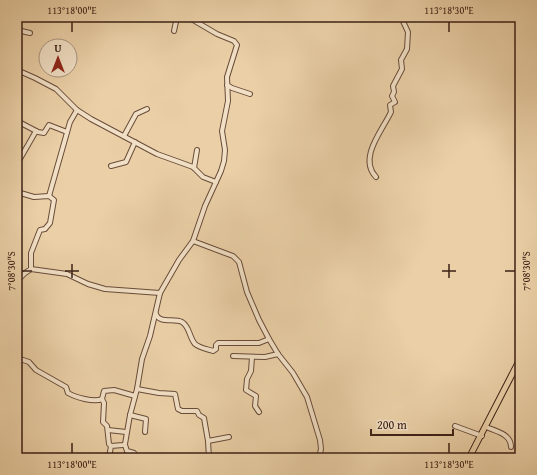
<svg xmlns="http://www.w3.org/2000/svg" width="537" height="475" font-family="'Gentium Book Plus',serif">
  <rect width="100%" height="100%" fill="#ebd0a7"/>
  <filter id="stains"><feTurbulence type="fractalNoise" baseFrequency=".005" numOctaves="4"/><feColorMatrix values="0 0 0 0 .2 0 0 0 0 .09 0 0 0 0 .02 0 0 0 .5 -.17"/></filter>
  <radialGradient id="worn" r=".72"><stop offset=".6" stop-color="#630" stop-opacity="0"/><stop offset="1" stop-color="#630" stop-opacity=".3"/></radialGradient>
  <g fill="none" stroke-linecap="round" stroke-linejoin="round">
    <!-- minor casing -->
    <g stroke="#684c3a" stroke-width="6">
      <g id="minor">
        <path d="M17 30 30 33"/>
        <path d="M174 31 177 17"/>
        <path d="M17 70 35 78 56 89 77 110 91 119 157 154 193 167 203 177 216 182"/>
        <path d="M227 85 232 88 250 94"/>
        <path d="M17 121 38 132 44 133 49 125 67 132"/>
        <path d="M124 136 136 114 147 109"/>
        <path d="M17 164 36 131"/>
        <path d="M111 166 126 162 135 142"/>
        <path d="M194 168 197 150"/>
        <path d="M376 177C358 158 382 131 391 112L390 105 395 102 392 96 394 92 393 86 402 69 401 60 407 49 408 32 401 17"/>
        <path d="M17 192 34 197 49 196 54 200 50 223 45 229 40 230 31 253V269L25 273 17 281"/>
        <path d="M49 196 70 122 77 110"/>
        <path d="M193 241 233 256 239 262 247 292 259 320 269 339 278 354 293 373 307 397 320 440 321 449 319 458"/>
        <path d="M31 269 67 274 88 284 105 289 160 293"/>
        <path d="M156 314C159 324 174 318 182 322 190 327 189 337 195 344 200 348 207 349 213 351L216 349V345L218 343H259L269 339"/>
        <path d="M233 356 265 357 278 354"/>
        <path d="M252 357 251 371 247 379 246 390 256 396 255 406 259 412"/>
        <path d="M17 358 29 362 36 370 66 387 68 393C75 397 94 403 102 399L104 391 114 390 135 396"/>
        <path d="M137 389 159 393 175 394 178 409 182 411H197L199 415 204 418 208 441 229 437"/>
        <path d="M102 399 104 403 103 422 107 426 109 444 111 446"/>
        <path d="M130 415 146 419 145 432"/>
        <path d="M455 426 482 436"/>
        <path d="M486 427C496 431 511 434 511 447"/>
        <path d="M108 430 126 432"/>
        <path d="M208 441 209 458"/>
        <path d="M125 445 127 451 134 453 139 458"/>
        <path d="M109 458 111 446 123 445 125 444 130 415 137 389 142 359 150 336 160 293 179 260 193 241 205 206 221 171 224 161 225 150 222 131 228 101 227 77 237 45 234 41 217 34 188 17"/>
        <path d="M228 458H232"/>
      </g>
    </g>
    <!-- major casing -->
    <g stroke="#3c2016" stroke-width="7">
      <path id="major" d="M469 458 520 359"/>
    </g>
    <!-- minor -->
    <use href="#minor" stroke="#f2e0c6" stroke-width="4"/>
    <!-- major -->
    <use href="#major" stroke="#ebd0a7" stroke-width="5"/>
  </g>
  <!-- ticks -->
  <path fill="none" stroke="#3c2016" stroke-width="1.5" d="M72 22V32M449 22V32M72 264V278M449 264V278M22 271H32M65 271H79M442 271H456M505 271H515M72 443V453M449 443V453"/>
  <!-- margin -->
  <rect width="537" height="475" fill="none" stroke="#ebd0a7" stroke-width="44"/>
  <!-- north arrow -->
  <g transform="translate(58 58)"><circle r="19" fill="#f2e0c6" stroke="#a99380"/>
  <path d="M0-3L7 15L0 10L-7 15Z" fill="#8f2418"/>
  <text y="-6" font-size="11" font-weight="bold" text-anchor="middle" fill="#3c2016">U</text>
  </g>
  <!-- scale -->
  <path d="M371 429v6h82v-6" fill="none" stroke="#3c2016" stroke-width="2"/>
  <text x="377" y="429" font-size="12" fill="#3c2016" stroke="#f2e0c6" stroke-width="3" paint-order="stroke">200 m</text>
  <rect x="22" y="22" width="493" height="431" fill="none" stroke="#3c2016" stroke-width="1.5"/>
  <g font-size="10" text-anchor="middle" fill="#3c2016">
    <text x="72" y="14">113°18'00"E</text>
    <text x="449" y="14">113°18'30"E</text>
    <text transform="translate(11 271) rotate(-90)" y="4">7°08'30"S</text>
    <text transform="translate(526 271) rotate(-90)" y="4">7°08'30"S</text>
    <text x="72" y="468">113°18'00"E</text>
    <text x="449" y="468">113°18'30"E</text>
  </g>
  <rect width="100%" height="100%" filter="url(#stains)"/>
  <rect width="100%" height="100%" fill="url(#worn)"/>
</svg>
